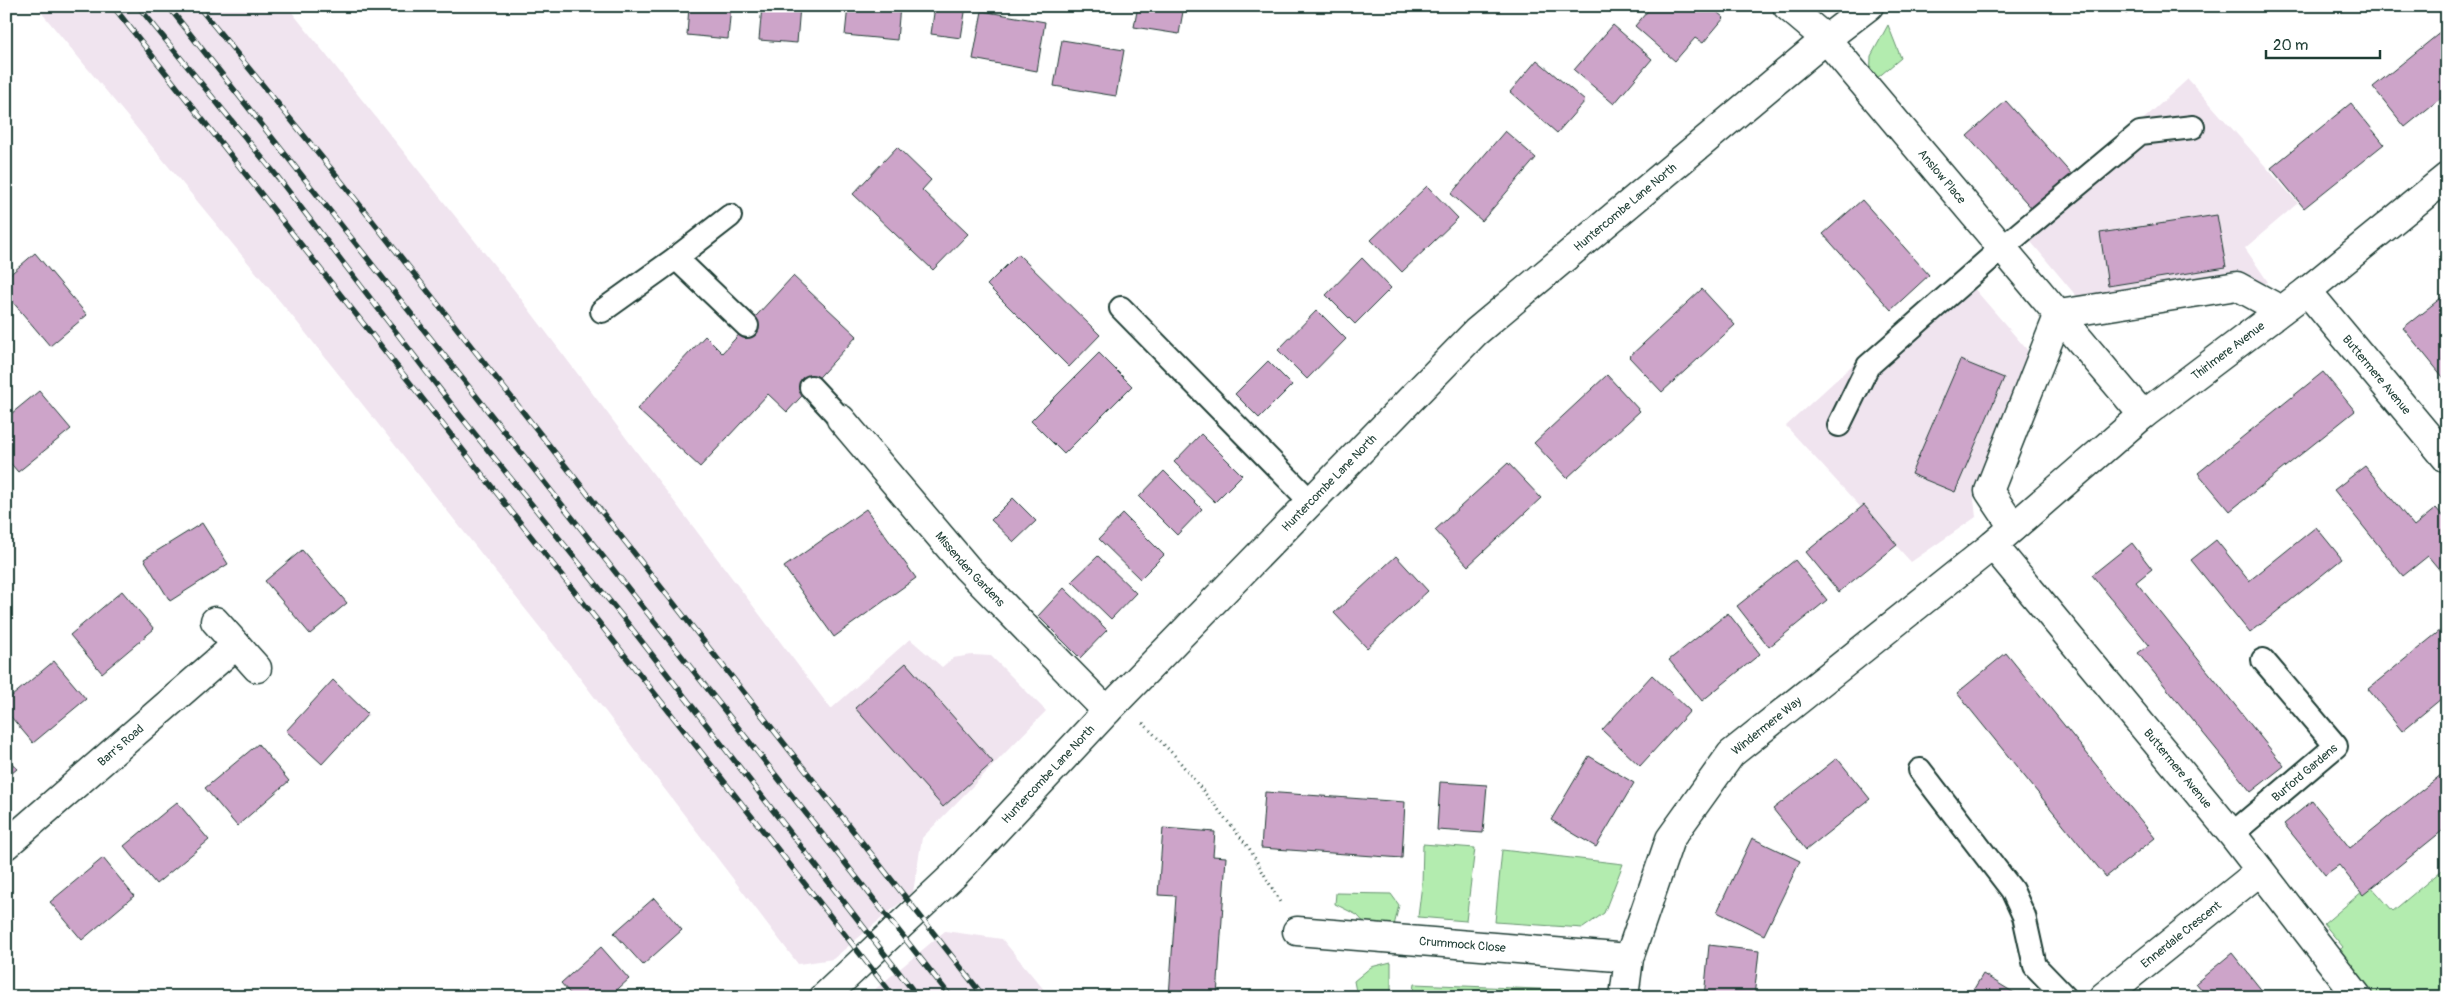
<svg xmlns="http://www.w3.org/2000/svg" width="2453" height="1003" font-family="Pangolin,sans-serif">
  <rect width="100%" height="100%" fill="#fff"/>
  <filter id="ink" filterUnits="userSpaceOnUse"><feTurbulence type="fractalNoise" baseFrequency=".02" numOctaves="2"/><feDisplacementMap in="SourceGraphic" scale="10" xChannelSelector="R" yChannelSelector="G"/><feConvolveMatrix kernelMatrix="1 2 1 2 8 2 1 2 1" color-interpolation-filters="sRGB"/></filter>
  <g filter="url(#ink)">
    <!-- built -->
    <g fill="#f0e4ef">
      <path d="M36 6H287L515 291 831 709 910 639 942 667 953 658 972 655 991 656 1046 711 922 838 913 892 833 959 798 964 573 669 297 322Z"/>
      <path d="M2188 79 2298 203 2245 248 2268 282 2256 288 2088 310 2021 230Z"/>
      <path d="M1960 272 2029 352 1973 490 1976 517 1911 562 1786 426 1859 359Z"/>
      <path d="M945 931 1002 939 1050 997H866Z"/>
    </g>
    <!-- green -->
    <g fill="#b3ecaf" stroke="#699472">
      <path d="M1888 25 1901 58 1870 84 1871 56Z"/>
      <path d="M1423 844 1475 848 1466 921 1418 917 1422 884Z"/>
      <path d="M1502 850 1623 864 1604 913 1583 928 1495 922Z"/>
      <path d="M2447 866V997H2367L2334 955 2343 947 2324 924 2370 885 2393 911Z"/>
      <path d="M1336 893 1391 894 1399 905 1393 930 1372 931 1357 915 1335 904Z"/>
      <path d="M1391 962V995L1357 997 1354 981 1371 967Z"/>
      <path d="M1414 984 1562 990 1572 997H1412Z"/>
    </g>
    <!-- building -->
    <g fill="#cda4c9" stroke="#1f3d34">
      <path d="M689 6H731L728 39 687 35Z"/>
      <path d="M762 6H800L797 43 759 40Z"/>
      <path d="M848 6H900L897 40 845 35Z"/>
      <path d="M935 6H966L961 38 931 34Z"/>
      <path d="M1138 6H1184L1179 34 1134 27Z"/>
      <path d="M1652 6H1710L1724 18 1703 43 1695 38 1675 61 1635 26Z"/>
      <path d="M2119 6H2136L2126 14Z"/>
      <path d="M982 11 1045 22 1037 71 973 59Z"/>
      <path d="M1613 25 1652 59 1614 104 1574 70Z"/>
      <path d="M2447 27V93L2405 127 2373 87Z"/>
      <path d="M1062 40 1124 50 1116 96 1054 86Z"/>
      <path d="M1537 60 1585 101 1557 133 1510 92Z"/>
      <path d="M2006 101 2074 177 2035 212 1967 136Z"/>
      <path d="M2351 103 2384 144 2304 208 2271 168Z"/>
      <path d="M1505 131 1536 158 1482 221 1451 194Z"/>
      <path d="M897 147 931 180 922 190 968 234 933 270 853 194Z"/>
      <path d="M1427 186 1458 218 1402 272 1371 240Z"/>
      <path d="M1862 200 1929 275 1891 310 1823 234Z"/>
      <path d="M2217 215 2226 267 2108 286 2100 233Z"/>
      <path d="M35 253 87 315 50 346 6 294V278Z"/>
      <path d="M1018 254 1100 335 1069 367 987 285Z"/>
      <path d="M1362 258 1391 288 1355 324 1326 295Z"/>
      <path d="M793 276 857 336 787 412 768 394 700 467 637 409 705 336 722 353Z"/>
      <path d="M1702 289 1735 325 1662 392 1629 357Z"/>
      <path d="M2446 294 2447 295V382L2403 328Z"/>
      <path d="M1317 310 1346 339 1307 379 1278 350Z"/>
      <path d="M1099 353 1132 386 1064 454 1031 421Z"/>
      <path d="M1960 360 2004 378 1955 492 1911 474Z"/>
      <path d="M1268 361 1292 385 1259 418 1235 394Z"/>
      <path d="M2323 372 2355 411 2230 511 2198 473Z"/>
      <path d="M1607 375 1640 411 1567 478 1534 443Z"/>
      <path d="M39 391 71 429 18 472 6 458V418Z"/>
      <path d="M1201 434 1242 475 1215 502 1174 462Z"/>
      <path d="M1508 463 1541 498 1468 566 1435 530Z"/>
      <path d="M2365 466 2414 526 2436 508 2447 521V579L2428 556 2403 576 2334 490Z"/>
      <path d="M1164 471 1202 509 1177 535 1139 497Z"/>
      <path d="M1013 498 1036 521 1014 542 991 520Z"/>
      <path d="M1864 505 1897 545 1839 592 1806 552Z"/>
      <path d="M866 509 916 578 834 637 784 567Z"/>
      <path d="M1123 514 1164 555 1140 579 1099 539Z"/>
      <path d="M202 523 228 564 170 601 144 559Z"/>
      <path d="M2316 527 2342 559 2250 633 2191 560 2216 540 2249 581Z"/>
      <path d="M2132 543 2152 569 2136 582 2284 766 2251 792 2138 653 2149 645 2092 575Z"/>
      <path d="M302 550 347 603 310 634 265 581Z"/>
      <path d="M1098 556 1136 593 1111 619 1072 581Z"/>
      <path d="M1396 556 1428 591 1367 648 1334 613Z"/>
      <path d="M1795 560 1827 600 1769 647 1737 606Z"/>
      <path d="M1064 588 1107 630 1080 658 1038 616Z"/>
      <path d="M122 591 154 629 102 673 70 635Z"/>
      <path d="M1728 613 1760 654 1702 701 1669 660Z"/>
      <path d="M2441 630 2447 637V694L2402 731 2368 689Z"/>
      <path d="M2006 653 2155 838 2106 877 1957 693Z"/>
      <path d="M54 661 86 699 33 743 6 711V701Z"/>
      <path d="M906 663 993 762 943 807 855 708Z"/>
      <path d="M1652 675 1690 711 1640 766 1602 730Z"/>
      <path d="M333 680 368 714 322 764 286 731Z"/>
      <path d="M258 744 289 781 237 826 205 788Z"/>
      <path d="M6 756 17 769 6 778Z"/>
      <path d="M1589 756 1634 783 1596 847 1551 820Z"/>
      <path d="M1837 758 1870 799 1806 850 1773 809Z"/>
      <path d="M2447 770V827L2363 895 2339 865 2325 875 2284 824 2312 801 2350 848Z"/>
      <path d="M1440 782 1487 785 1483 833 1437 830Z"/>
      <path d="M1265 792 1405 802 1402 858 1261 848Z"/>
      <path d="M177 802 209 840 156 884 124 846Z"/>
      <path d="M1163 828 1215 832 1213 856 1226 857 1217 997H1169L1176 896 1158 895Z"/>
      <path d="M1752 838 1800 861 1764 935 1717 912Z"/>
      <path d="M103 858 134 896 82 940 50 902Z"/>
      <path d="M654 898 682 930 643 965 614 933Z"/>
      <path d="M1709 945 1759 951 1754 997H1704Z"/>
      <path d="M601 947 629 979 609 997H573L561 983Z"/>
      <path d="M2232 953 2267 997H2208L2196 983Z"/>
      <path d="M1983 974 2021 997H1969Z"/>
    </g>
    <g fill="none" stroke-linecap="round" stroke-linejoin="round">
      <!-- lane casing -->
      <g stroke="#1f3d34" stroke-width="26">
        <g id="lane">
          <path d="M676 258 747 326"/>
          <path d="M1121 308 1311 502"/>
          <path d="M602 311 676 258 730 216"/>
          <path d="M811 387 841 419"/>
          <path d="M1839 425 1868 366 2002 248 2140 133 2193 127"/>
          <path d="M1920 770 2012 890 2024 916 2035 966 2065 997"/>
          <path id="s1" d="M2232 834 2336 746 2263 660"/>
        </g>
      </g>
      <!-- street casing -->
      <g stroke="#1f3d34" stroke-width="31">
        <g id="street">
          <path id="s2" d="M1787 6 1826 39 2143 415"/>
          <path id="s3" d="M2307 291 2447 459"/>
          <path id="s4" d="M841 419 967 568 1107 711"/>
          <path d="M2013 527 1989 491 2059 314 2237 286 2281 310"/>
          <path id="s5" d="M1993 545 2232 834 2358 997"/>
          <path d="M215 621 257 668"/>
          <path id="s6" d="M6 845 236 645"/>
          <path id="s7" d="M1297 931 1629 958"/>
          <path id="s8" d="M1624 997 1629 958 1670 839 1731 754 1993 545 2143 415 2307 291 2447 177"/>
          <path id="s9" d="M2103 997 2260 871"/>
        </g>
      </g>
      <!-- secondary casing -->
      <g stroke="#1f3d34" stroke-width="31">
        <g id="secondary">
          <path id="s10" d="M824 997 955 874 1107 711 1476 332 1826 39 1869 6"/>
        </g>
      </g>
      <!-- path -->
      <path stroke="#1f3d34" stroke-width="3" stroke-dasharray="1 4" stroke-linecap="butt" d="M1143 723 1175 756 1249 848 1280 902"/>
      <!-- lane -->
      <use href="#lane" stroke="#fff" stroke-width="22"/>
      <!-- street -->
      <use href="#street" stroke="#fff" stroke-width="28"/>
      <!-- secondary -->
      <use href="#secondary" stroke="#fff" stroke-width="28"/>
      <!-- rail casing -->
      <g stroke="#1f3d34" stroke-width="5.5">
        <g id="rail">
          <path d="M113 6 894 997"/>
          <path d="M138 6 276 175 458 413 629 625 918 997"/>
          <path d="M168 6 951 997"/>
          <path d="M198 6 337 176 984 997"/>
        </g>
      </g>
      <!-- rail -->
      <use href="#rail" stroke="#fff" stroke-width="4" stroke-dasharray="11" stroke-linecap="butt"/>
    </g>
  </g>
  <g text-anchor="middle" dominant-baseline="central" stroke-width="4.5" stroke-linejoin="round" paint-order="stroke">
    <!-- street labels -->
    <g font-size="12" fill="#1f3d34" stroke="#fff">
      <text stroke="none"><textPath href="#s2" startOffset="231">Anslow Place</textPath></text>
      <text stroke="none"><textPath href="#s10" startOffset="1126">Huntercombe Lane North</textPath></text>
      <text stroke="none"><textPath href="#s8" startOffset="910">Thirlmere Avenue</textPath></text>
      <text stroke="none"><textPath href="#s3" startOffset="109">Buttermere Avenue</textPath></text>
      <text stroke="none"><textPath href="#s10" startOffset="721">Huntercombe Lane North</textPath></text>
      <text stroke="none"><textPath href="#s4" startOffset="198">Missenden Gardens</textPath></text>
      <text stroke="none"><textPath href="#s8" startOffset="315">Windermere Way</textPath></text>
      <text stroke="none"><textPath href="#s6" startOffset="152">Barr's Road</textPath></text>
      <text stroke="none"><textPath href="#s5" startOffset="290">Buttermere Avenue</textPath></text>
      <text stroke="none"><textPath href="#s1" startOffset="95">Burford Gardens</textPath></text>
      <text stroke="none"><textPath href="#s10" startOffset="316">Huntercombe Lane North</textPath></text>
      <text stroke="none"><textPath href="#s9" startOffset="100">Ennerdale Crescent</textPath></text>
      <text stroke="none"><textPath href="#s7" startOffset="166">Crummock Close</textPath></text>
    </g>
  </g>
  <!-- margin -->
  <rect width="2453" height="1003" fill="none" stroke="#fff" stroke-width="25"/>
  <rect x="12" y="12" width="2428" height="978" fill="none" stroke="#1f3d34" stroke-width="2" filter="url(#ink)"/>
  <!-- scale -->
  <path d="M2266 50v8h114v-8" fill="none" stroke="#1f3d34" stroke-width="2.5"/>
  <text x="2273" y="50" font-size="15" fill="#1f3d34" stroke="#ffffff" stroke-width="4" paint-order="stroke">20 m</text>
</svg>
